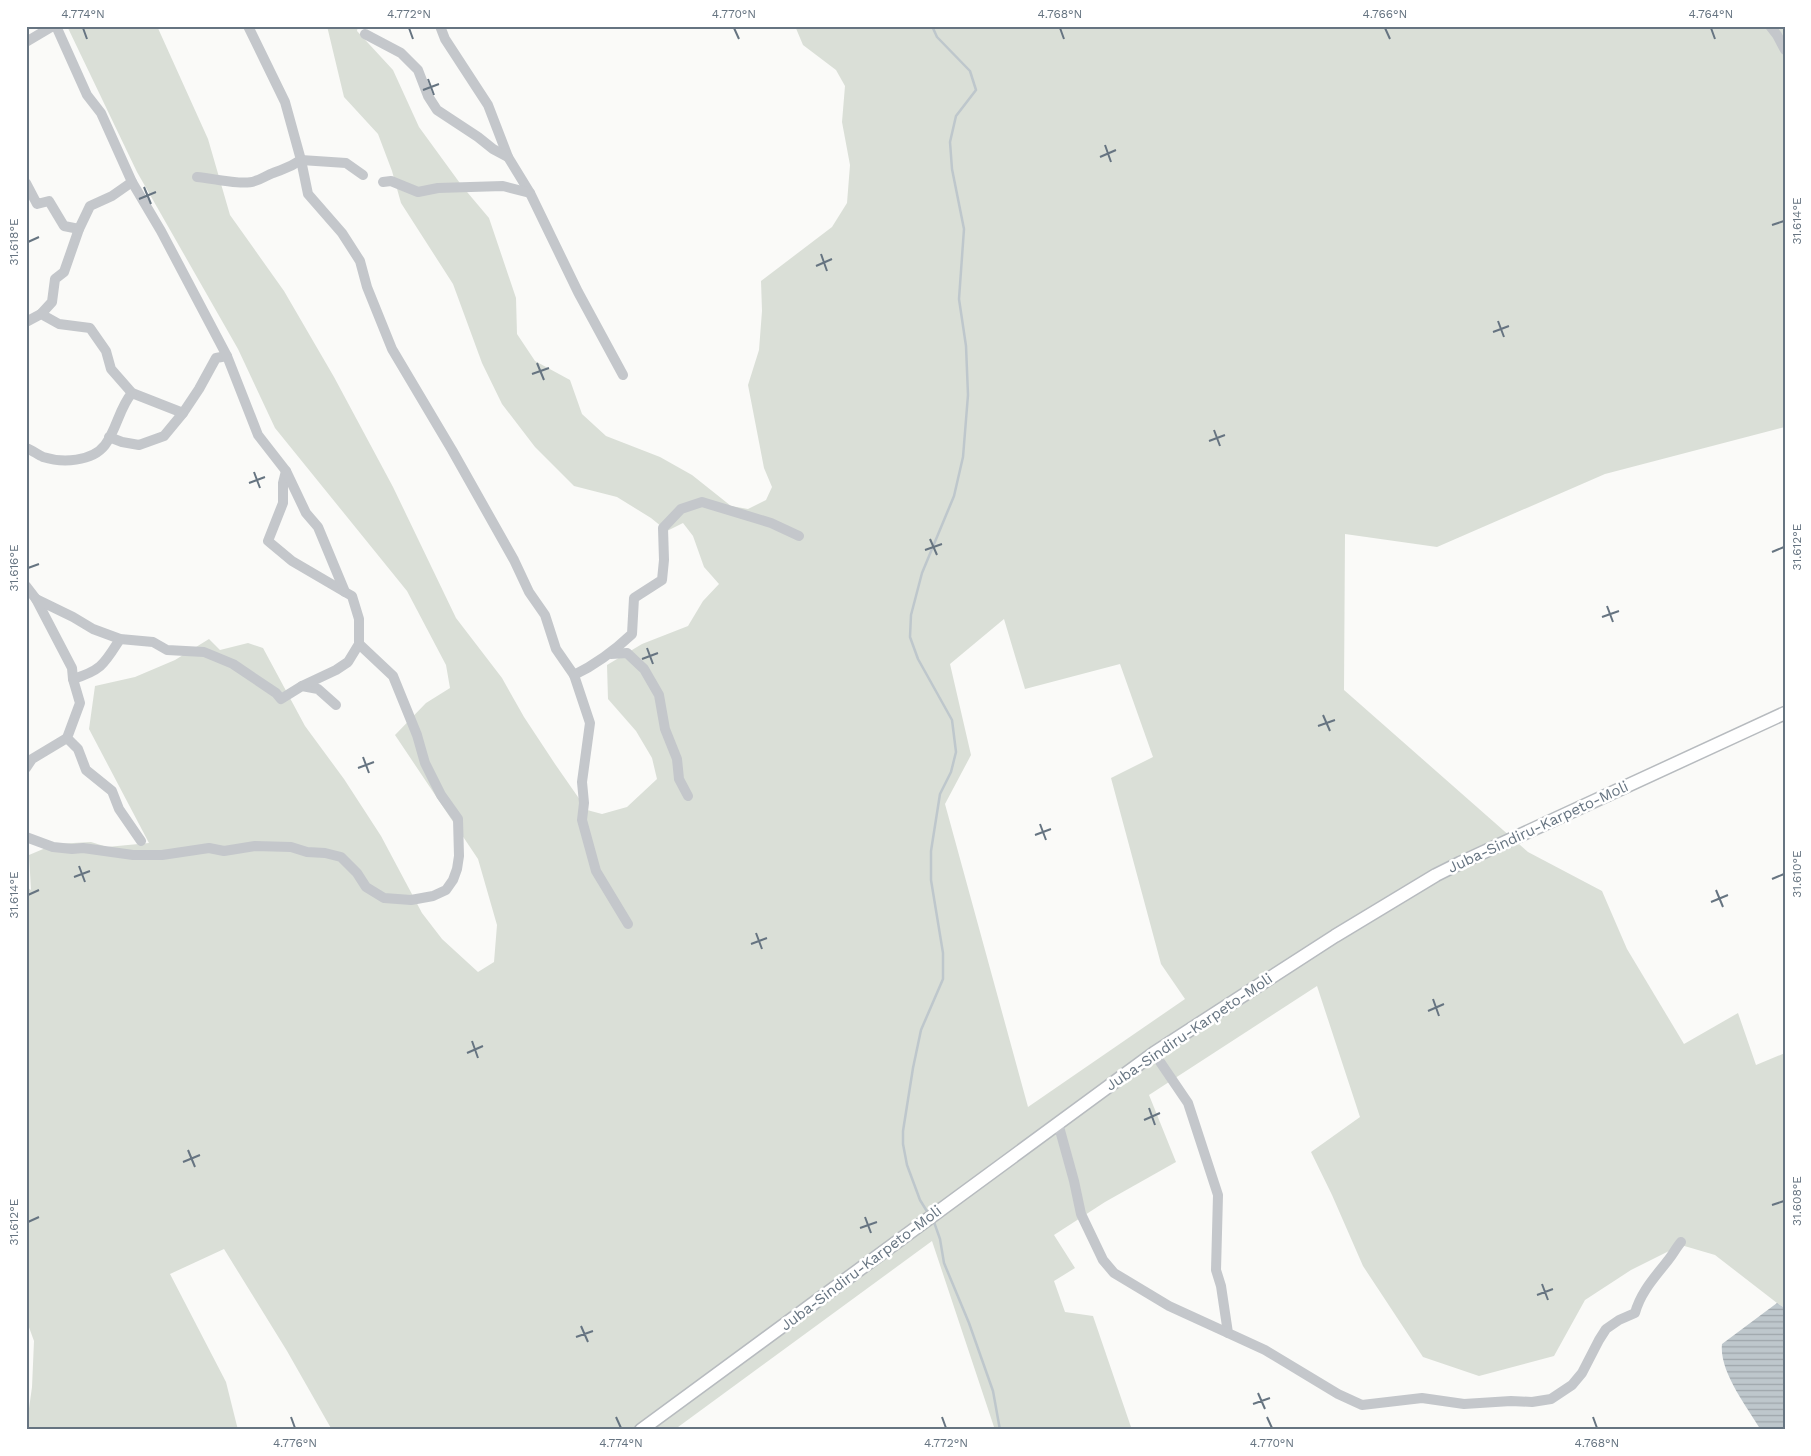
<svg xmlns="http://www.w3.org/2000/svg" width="1811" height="1456" font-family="'Work Sans',sans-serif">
  <defs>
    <pattern id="water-rules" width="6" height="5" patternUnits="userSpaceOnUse" patternTransform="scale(1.25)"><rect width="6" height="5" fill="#bec7cc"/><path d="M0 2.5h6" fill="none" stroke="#9ea6ab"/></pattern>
  </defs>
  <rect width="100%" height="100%" fill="#fafaf8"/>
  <!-- green -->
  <path fill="#dadfd7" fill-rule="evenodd" d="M67 26H157L208 139 230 215 284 291 334 377 393 487 456 618 502 678 524 717 555 764 587 810 602 814 627 807 657 779 652 758 636 731 608 699 607 665 642 644 688 626 703 601 719 584 704 567 693 536 683 523 667 531 651 518 617 497 574 486 535 447 502 404 482 363 453 284 401 203 392 171 378 134 344 97 327 26H358L357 31 393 70 419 127 462 186 489 218 516 298 517 334 535 361 570 380 582 414 606 436 660 457 692 475 731 506 748 509 766 500 772 487 764 468 748 385 759 350 762 311 761 281 832 227 847 203 850 165 842 122 845 86 836 70 803 45 795 26H1785V427L1605 474 1437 547 1345 534 1344 690 1528 852 1602 891 1627 949 1684 1044 1738 1013 1756 1065 1785 1053V1308L1777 1303 1715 1255 1681 1245 1631 1270 1585 1300 1554 1356 1479 1376 1423 1357 1363 1266 1332 1195 1311 1152 1360 1117 1317 986 1149 1095 1176 1162 1105 1202 1054 1235 1075 1268 1054 1281 1065 1312 1093 1316 1132 1430H995L932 1241 674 1430H332L287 1351 224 1249 170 1274 226 1382 238 1430H26L32 1387 34 1341 26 1319V887L31 890 29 855 55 844 91 842 107 847 149 843 89 729 95 686 135 677 175 660 209 639 220 650 248 643 263 648 305 726 344 779 381 836 422 913 442 939 478 972 494 962 497 925 478 859 395 735 426 703 450 688 446 665 407 591 275 428 238 349 137 172ZM1004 619 1025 689 1120 664 1153 757 1111 778 1161 964 1185 999 1028 1107 945 804 971 755 950 664Z"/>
  <!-- water -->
  <path fill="url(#water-rules)" d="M1777 1303 1785 1308V1430H1761C1747 1407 1719 1371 1722 1344Z"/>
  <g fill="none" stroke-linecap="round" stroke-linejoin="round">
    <!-- stream -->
    <g stroke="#bec7cc" stroke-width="2.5">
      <path d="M928 1213 920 1200 907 1165 903 1144V1131L913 1068 921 1030 943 979V953L931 880V851L940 794 951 772 956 752 952 720 918 659 910 637 911 615 922 573 954 496 963 457 968 395 966 346 959 299 964 229 952 169 950 142 956 116 976 90 970 71 937 37 932 26"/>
      <path d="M934 1222 940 1239 944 1263 969 1323 993 1391 1000 1430"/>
    </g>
    <!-- major casing -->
    <g stroke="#b7bbbf" stroke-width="15">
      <path id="major" d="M641 1430 1154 1053 1335 936 1436 875 1460 863 1785 713"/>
    </g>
    <!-- minor -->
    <g stroke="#c4c7cb" stroke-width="10">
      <path d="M248 26 285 102 301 160 308 194 342 233 360 261 367 287 392 349 452 450 514 560 529 592 545 615 556 649 574 675C597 664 614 651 632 634L634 598 662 580 664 560 663 528 681 509 702 502 771 523 799 536"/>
      <path d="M440 26 445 39 488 105 508 157 530 193 578 292 623 375"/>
      <path d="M1770 26 1777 35 1785 50"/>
      <path d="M365 34 401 53 418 70 428 96 437 110 478 137 493 149 508 157"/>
      <path d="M26 42 53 26"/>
      <path d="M197 177C212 178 243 186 255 181 262 179 267 175 273 173 286 168 289 168 301 160L346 163 363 175"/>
      <path d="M383 182 391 181 418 192 438 188 503 186 530 193"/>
      <path d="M26 183 37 204 49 201 64 226 79 229"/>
      <path d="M41 314 52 302 55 279 64 272 79 229 90 206 112 196 132 182"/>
      <path d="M26 322 41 314 59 324 90 328 106 351 111 369 132 393 183 413 199 389 216 358 227 356"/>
      <path d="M109 437 122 442 139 445 164 436 183 413"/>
      <path d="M26 448C32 450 38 455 43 457 62 463 92 462 105 445 117 429 119 408 132 393"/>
      <path d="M286 471 283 483V503L268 541 292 561 345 592"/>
      <path d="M26 586 36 599 72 668 73 679 80 703 67 738 78 749 86 770 112 791 119 809 141 841"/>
      <path d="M36 599 73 617 93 629 120 639 153 642 167 650 204 652 233 664 276 693 281 699 302 686 318 689 336 705"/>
      <path d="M611 654 627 653 644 669 659 695 665 729 677 759 679 779 688 796"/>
      <path d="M574 675 590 723 582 782 584 803 582 820 596 871 628 924"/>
      <path d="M73 679C102 670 104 664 120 639"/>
      <path d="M302 686 336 670 348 662 359 644"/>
      <path d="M26 768 32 759 67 738"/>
      <path d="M26 837 53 847 72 849 83 848 133 855H162L209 848 224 851 255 846 291 847 307 852 325 853 341 857 357 873 366 887 384 898 411 900 433 896 446 890 453 880 457 869 459 856 458 819 441 795 425 763 417 735 393 676 359 644V619L352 596 345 592 318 527 306 513 286 471 258 435 227 356 161 231 132 182 101 113 87 95 56 26"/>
      <path d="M1154 1053 1188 1103 1218 1195 1216 1270 1221 1286 1228 1333 1265 1350 1338 1394 1362 1405 1422 1398 1464 1404 1511 1401 1532 1402 1551 1399 1572 1385 1582 1373 1599 1340 1606 1329 1619 1320 1635 1313C1641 1291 1656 1276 1669 1259 1673 1254 1676 1248 1681 1242"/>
      <path d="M1058 1123 1074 1181 1081 1214 1103 1260 1114 1273 1169 1306 1228 1333"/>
    </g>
    <!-- major -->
    <use href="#major" stroke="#fff" stroke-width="12"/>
  </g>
  <!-- ticks -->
  <path fill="none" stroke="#667481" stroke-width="2" d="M83 28 87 39M409 28 413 39M734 28 739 39M1060 28 1064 39M1385 28 1390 39M1711 28 1715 39M428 79 434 95M423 90 439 84M1105 145 1111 162M1100 157 1116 150M144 187 151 204M139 199 156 192M1772 225 1784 221M28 242 39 237M821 254 827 271M816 266 832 259M1498 321 1504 337M1493 332 1509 326M537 363 544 380M532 374 549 368M1214 430 1220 446M1209 441 1225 435M254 472 260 488M249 483 265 477M930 539 937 555M925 550 942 544M1772 552 1784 547M28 568 39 564M1607 606 1613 622M1602 617 1619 611M647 648 653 664M642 659 658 653M1323 715 1330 731M1318 726 1335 720M363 757 369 773M358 768 374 762M1040 824 1046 840M1035 835 1051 829M79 866 85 882M74 877 90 871M1772 879 1784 874M1716 890 1723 907M28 895 39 890M1711 902 1728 895M756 933 762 949M751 944 767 938M1433 999 1439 1016M1428 1011 1444 1004M472 1041 478 1058M467 1053 483 1046M1149 1108 1155 1125M1144 1120 1160 1113M188 1150 195 1167M183 1162 200 1155M1772 1205 1784 1201M865 1217 871 1233M28 1222 39 1217M860 1228 877 1222M1542 1284 1548 1300M1537 1295 1553 1289M581 1326 588 1342M576 1337 593 1331M1258 1393 1265 1409M1253 1404 1270 1398M291 1417 295 1428M616 1417 621 1428M942 1417 946 1428M1267 1417 1272 1428M1593 1417 1597 1428"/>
  <g text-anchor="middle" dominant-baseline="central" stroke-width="5" stroke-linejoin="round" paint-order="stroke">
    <!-- street labels -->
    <g font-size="15" fill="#667481" stroke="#fff">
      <text transform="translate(1538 827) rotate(-25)">Juba-Sindiru-Karpeto-Moli</text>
      <text transform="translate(1189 1032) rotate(-34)">Juba-Sindiru-Karpeto-Moli</text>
      <text transform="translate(861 1268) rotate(-37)">Juba-Sindiru-Karpeto-Moli</text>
    </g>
  </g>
  <!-- border -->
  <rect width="1811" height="1456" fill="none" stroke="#ffffff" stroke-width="55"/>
  <rect x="28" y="28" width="1756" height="1400" fill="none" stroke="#667481" stroke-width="2"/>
  <g font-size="12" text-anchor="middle" fill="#667481">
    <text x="83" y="18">4.774°N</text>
    <text x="409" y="18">4.772°N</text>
    <text x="734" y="18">4.770°N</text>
    <text x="1060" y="18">4.768°N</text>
    <text x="1385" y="18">4.766°N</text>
    <text x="1711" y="18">4.764°N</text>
    <text transform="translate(1797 221) rotate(-90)" y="4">31.614°E</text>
    <text transform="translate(14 242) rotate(-90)" y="4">31.618°E</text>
    <text transform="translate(1797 547) rotate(-90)" y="4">31.612°E</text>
    <text transform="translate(14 568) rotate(-90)" y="4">31.616°E</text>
    <text transform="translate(1797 874) rotate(-90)" y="4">31.610°E</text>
    <text transform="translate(14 895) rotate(-90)" y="4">31.614°E</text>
    <text transform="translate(1797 1201) rotate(-90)" y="4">31.608°E</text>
    <text transform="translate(14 1222) rotate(-90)" y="4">31.612°E</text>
    <text x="295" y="1447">4.776°N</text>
    <text x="621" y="1447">4.774°N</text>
    <text x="946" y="1447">4.772°N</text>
    <text x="1272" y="1447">4.770°N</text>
    <text x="1597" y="1447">4.768°N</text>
  </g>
</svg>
